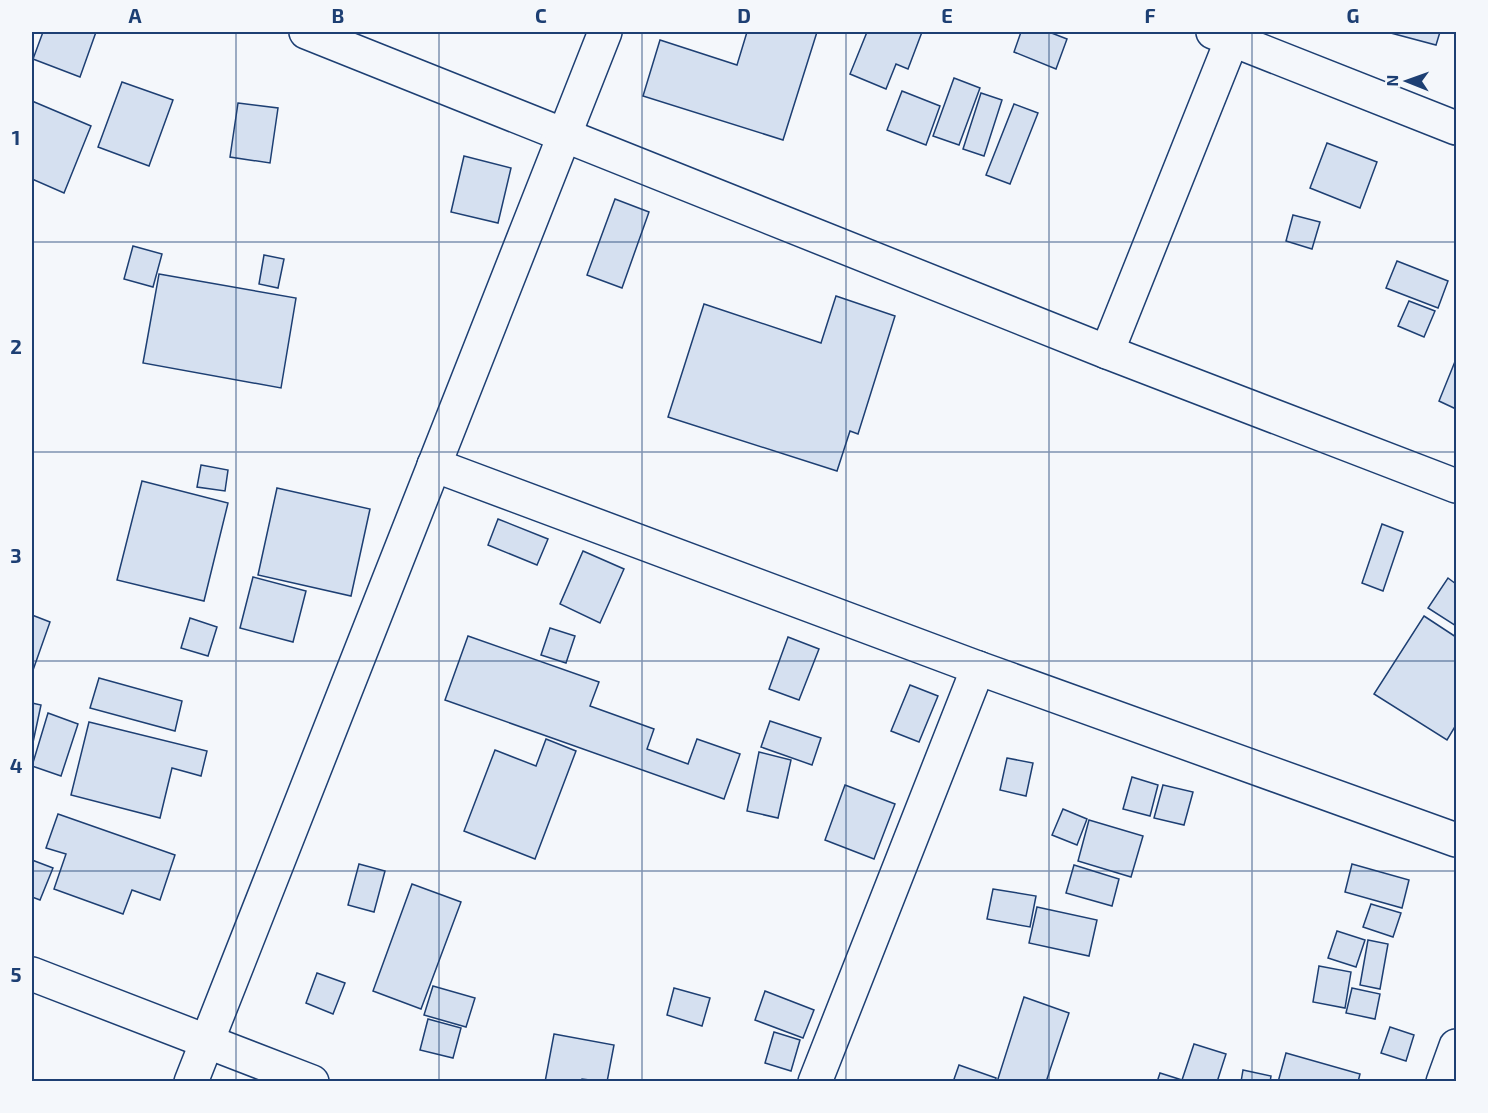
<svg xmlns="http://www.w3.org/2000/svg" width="1488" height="1113" font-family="'Exo 2',sans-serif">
  <rect width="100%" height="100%" fill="#f4f7fb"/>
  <!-- building -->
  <g fill="#d5e0f0" stroke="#1d3f73" stroke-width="1.5">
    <path d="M43 32H96L80 77 33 59Z"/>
    <path d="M747 32H817L783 140 643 96 660 40 737 65Z"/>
    <path d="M867 32H922L908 69 896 64 886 89 850 74Z"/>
    <path d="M1021 32H1049L1067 39 1056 69 1014 52Z"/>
    <path d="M1387 32H1440L1436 45Z"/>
    <path d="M954 78 980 88 959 145 933 136Z"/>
    <path d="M122 82 173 100 149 166 98 147Z"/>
    <path d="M902 91 940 106 926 145 887 130Z"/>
    <path d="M981 93 1002 100 984 156 963 149Z"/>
    <path d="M32 101 91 126 64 193 32 179Z"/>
    <path d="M238 103 278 108 270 163 230 157Z"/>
    <path d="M1014 104 1038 113 1010 184 986 175Z"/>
    <path d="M1327 143 1377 162 1360 208 1310 188Z"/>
    <path d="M464 156 511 168 498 223 451 212Z"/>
    <path d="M615 199 649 212 622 288 587 275Z"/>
    <path d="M1293 215 1320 222 1312 249 1286 241Z"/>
    <path d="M133 246 162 254 153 287 124 279Z"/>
    <path d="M264 255 284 259 278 288 259 284Z"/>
    <path d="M1397 261 1448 281 1438 308 1386 288Z"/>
    <path d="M159 274 296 298 281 388 143 363Z"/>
    <path d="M836 296 895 316 858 434 850 431 837 471 668 417 704 304 821 343Z"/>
    <path d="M1409 301 1435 311 1424 337 1398 326Z"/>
    <path d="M1456 359V409L1439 401Z"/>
    <path d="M201 465 228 470 225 491 197 487Z"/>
    <path d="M142 481 228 503 204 601 117 580Z"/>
    <path d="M277 488 370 509 351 596 258 575Z"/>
    <path d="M498 519 548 539 537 565 488 545Z"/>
    <path d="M1382 524 1403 532 1383 591 1362 583Z"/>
    <path d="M583 551 624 569 600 623 560 604Z"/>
    <path d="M253 577 306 591 293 642 240 628Z"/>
    <path d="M1448 578 1456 584V626L1428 608Z"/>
    <path d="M32 615 50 622 32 673Z"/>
    <path d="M1424 616 1456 637V725L1447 740 1374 694Z"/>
    <path d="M190 618 217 627 208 656 181 648Z"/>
    <path d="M550 628 575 636 566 663 541 655Z"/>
    <path d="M468 636 599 682 590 706 654 729 647 749 688 764 697 739 740 754 724 799 445 700Z"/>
    <path d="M788 637 819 649 799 700 769 689Z"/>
    <path d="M99 678 182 701 175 731 90 708Z"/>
    <path d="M910 685 938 696 919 742 891 731Z"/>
    <path d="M32 703 41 705 32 747Z"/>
    <path d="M48 713 78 724 61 776 32 766Z"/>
    <path d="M770 721 821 738 812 765 761 747Z"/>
    <path d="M89 722 207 751 201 776 172 768 160 818 71 795Z"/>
    <path d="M546 739 576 751 535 859 464 831 495 750 536 766Z"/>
    <path d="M759 752 791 760 778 818 747 811Z"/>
    <path d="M1007 758 1033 763 1026 796 1000 790Z"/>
    <path d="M1132 777 1158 785 1150 816 1123 809Z"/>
    <path d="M845 785 895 804 874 859 825 840Z"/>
    <path d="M1163 785 1193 792 1184 825 1154 818Z"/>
    <path d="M1063 809 1087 819 1077 845 1052 835Z"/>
    <path d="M58 814 175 855 160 900 132 890 123 914 54 889 66 854 46 848Z"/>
    <path d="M1089 820 1143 836 1131 877 1078 861Z"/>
    <path d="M32 860 53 868 40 900 32 897Z"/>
    <path d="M359 864 385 871 374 912 348 905Z"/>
    <path d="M1352 864 1409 880 1402 908 1345 892Z"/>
    <path d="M1074 865 1119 879 1112 906 1066 893Z"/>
    <path d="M412 884 461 902 421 1009 373 991Z"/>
    <path d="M993 889 1036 896 1030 927 987 919Z"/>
    <path d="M1371 904 1401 913 1393 937 1363 927Z"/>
    <path d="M1037 907 1097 920 1089 956 1029 943Z"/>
    <path d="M1337 931 1365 940 1356 967 1328 958Z"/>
    <path d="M1368 940 1388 944 1380 989 1360 985Z"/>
    <path d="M1319 966 1351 972 1345 1008 1313 1002Z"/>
    <path d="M317 973 345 983 333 1014 306 1003Z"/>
    <path d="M433 986 475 998 466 1027 424 1015Z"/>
    <path d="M674 988 710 998 702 1026 667 1015Z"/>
    <path d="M1352 988 1380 994 1375 1019 1346 1013Z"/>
    <path d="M765 991 814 1010 803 1038 755 1020Z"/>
    <path d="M1024 997 1069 1013 1046 1082H997Z"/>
    <path d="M428 1019 461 1028 453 1058 420 1050Z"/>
    <path d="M1390 1027 1414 1035 1406 1061 1381 1053Z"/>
    <path d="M774 1032 800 1040 791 1071 765 1063Z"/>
    <path d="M554 1034 614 1045 607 1082 582 1079 581 1082H545Z"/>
    <path d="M1194 1044 1226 1054 1217 1082H1157L1160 1073 1182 1080Z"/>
    <path d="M1286 1053 1360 1074 1358 1082H1278Z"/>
    <path d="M959 1065 996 1078 995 1082H953Z"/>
    <path d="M1243 1070 1271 1076 1270 1082H1241Z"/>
  </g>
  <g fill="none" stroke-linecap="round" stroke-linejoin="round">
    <!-- minor casing -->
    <g stroke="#1d3f73" stroke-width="36">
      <g id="minor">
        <path d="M306 32 1107 352 1456 486"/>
        <path d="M1213 32 1456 128"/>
        <path d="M1107 352 1235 32"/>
        <path d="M434 465 978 668 1456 840"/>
        <path d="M32 974 312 1082"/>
        <path d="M191 1082 605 32"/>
        <path d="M815 1082 978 668"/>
        <path d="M1443 1082 1456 1046"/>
      </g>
    </g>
    <!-- minor -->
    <use href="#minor" stroke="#f4f7fb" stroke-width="33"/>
  </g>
  <!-- grid -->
  <path fill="none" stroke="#1d3f73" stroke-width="1.5" stroke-opacity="0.55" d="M236 32V1082M439 32V1082M642 32V1082M846 32V1082M1049 32V1082M1252 32V1082M32 242H1456M32 452H1456M32 661H1456M32 871H1456"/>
  <!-- border -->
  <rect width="1488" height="1113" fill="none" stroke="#f4f7fb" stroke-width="66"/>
  <!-- north arrow -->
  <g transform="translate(1407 81) rotate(271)" stroke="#f4f7fb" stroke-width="4.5" paint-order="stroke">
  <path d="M0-4.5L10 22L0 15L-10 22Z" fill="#1d3f73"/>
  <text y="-9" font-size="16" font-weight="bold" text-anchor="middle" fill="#1d3f73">N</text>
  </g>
  <rect x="33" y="33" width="1422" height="1047" fill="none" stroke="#1d3f73" stroke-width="2"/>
  <g font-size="20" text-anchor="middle" font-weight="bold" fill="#1d3f73">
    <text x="135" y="23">A</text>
    <text x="338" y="23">B</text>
    <text x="541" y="23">C</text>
    <text x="744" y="23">D</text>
    <text x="947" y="23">E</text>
    <text x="1150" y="23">F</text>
    <text x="1353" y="23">G</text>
    <text x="16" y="145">1</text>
    <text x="16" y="354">2</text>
    <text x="16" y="563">3</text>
    <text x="16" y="773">4</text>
    <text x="16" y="982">5</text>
  </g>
</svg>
